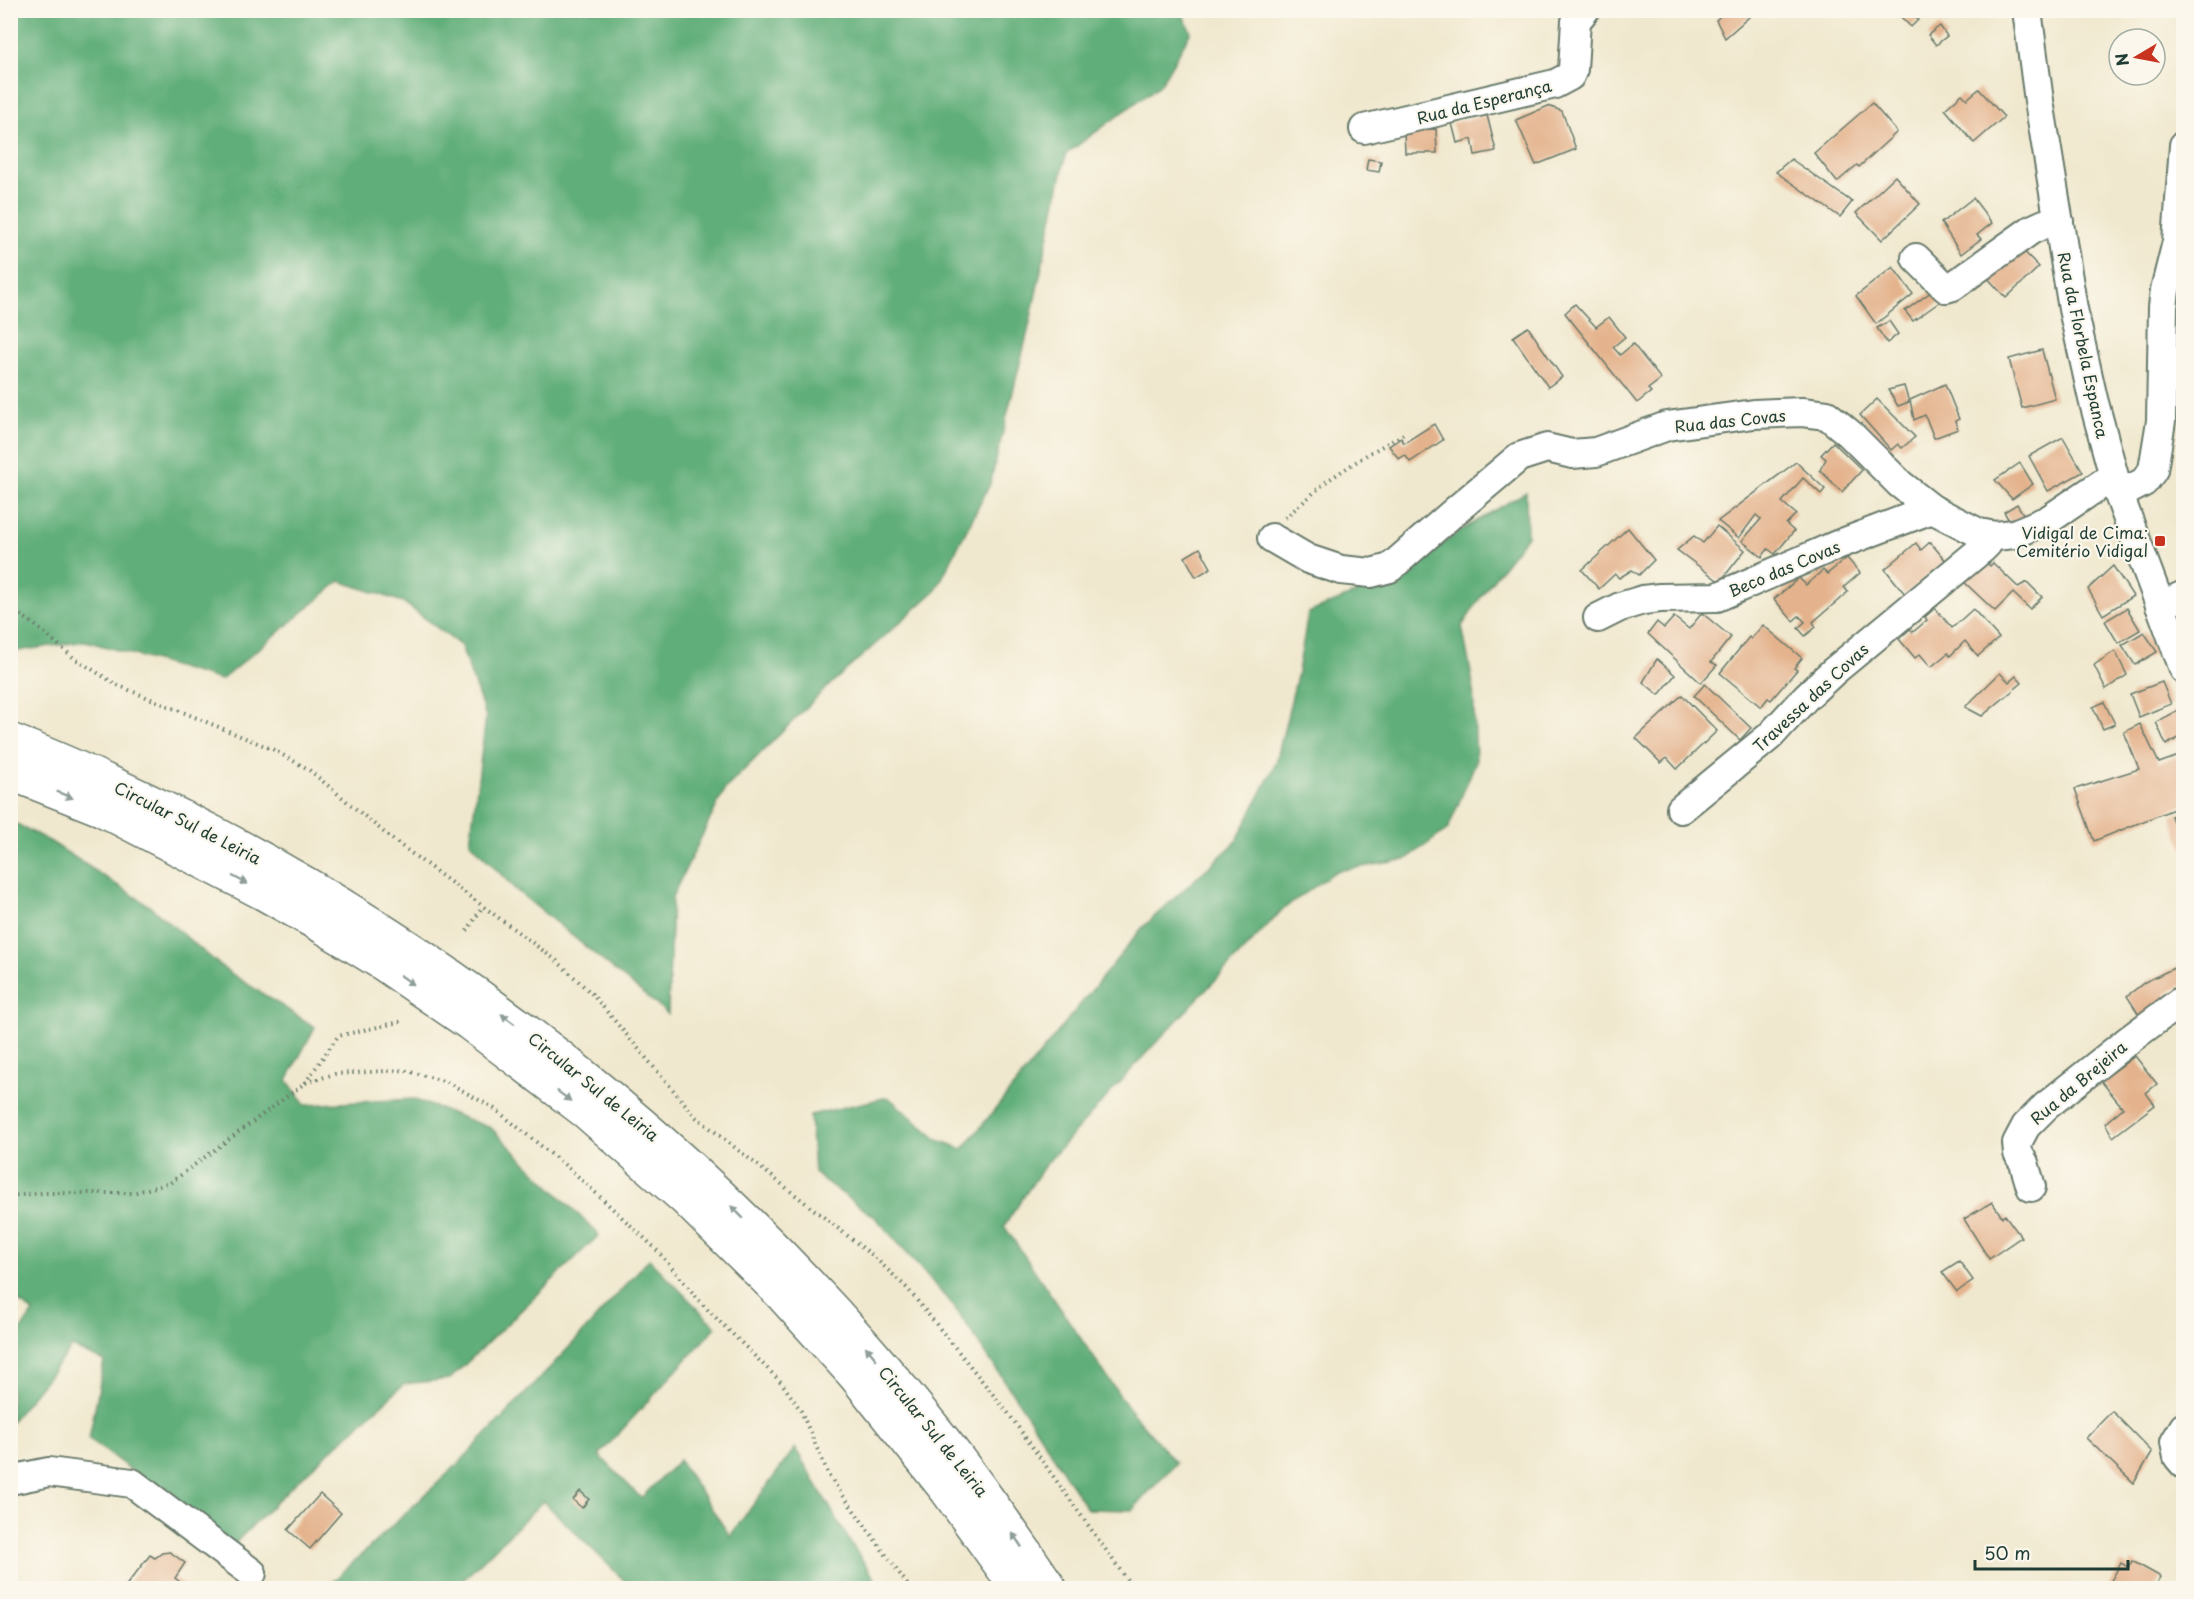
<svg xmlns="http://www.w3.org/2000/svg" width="2194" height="1599" font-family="'Playpen Sans',sans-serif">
  <rect width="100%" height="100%" fill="#fbf7ec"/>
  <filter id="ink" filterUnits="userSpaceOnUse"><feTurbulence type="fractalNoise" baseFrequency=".0167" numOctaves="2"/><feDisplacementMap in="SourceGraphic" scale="12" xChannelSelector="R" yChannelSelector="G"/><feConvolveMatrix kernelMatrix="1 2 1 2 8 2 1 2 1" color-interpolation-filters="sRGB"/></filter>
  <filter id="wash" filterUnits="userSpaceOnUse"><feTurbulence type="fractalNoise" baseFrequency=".008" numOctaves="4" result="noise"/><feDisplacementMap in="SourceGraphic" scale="24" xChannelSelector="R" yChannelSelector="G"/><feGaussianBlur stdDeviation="1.35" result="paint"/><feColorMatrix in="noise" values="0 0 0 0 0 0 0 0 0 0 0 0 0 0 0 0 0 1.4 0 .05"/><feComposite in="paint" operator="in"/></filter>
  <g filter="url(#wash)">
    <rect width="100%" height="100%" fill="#f0e8ce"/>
    <!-- forest -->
    <g fill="#60ae79" stroke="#407656" stroke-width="1.5">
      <path d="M11 10 1181 11 1191 32 1160 85 1066 154 1028 331 990 484 936 590 823 691 725 789 672 897 668 1014 516 890 470 842 486 717 461 646 403 602 340 581 221 680 86 641 11 652Z"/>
      <path d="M1526 492 1527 536 1486 589 1462 626 1473 684 1476 761 1448 829 1405 860 1336 871 1282 910 1150 1049 1045 1165 1004 1226 1129 1409 1176 1463 1132 1510 1087 1509 1026 1413 955 1308 876 1218 814 1173 810 1115 888 1097 938 1140 963 1149 1143 927 1236 842 1276 763 1298 672 1308 613 1395 577 1468 526Z"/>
      <path d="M11 821 51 842 148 905 227 971 315 1027 287 1080 305 1105 413 1099 491 1128 599 1235 450 1379 404 1384 292 1486 233 1545 89 1439 104 1361 72 1347 11 1422V1345L33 1312 11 1296Z"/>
      <path d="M649 1259 716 1327 599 1455 641 1498 679 1460 730 1536 795 1448 852 1545 881 1588H632L543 1501 455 1588H326L459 1463 577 1339Z"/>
    </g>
    <g id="blocks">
      <!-- building -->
      <g fill="#e4b38d">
        <path d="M1727 10H1757L1725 38 1716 20Z"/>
        <path d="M1904 10H1922L1915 17 1918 20 1911 27 1899 15Z"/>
        <path d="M1940 26 1947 36 1936 45 1928 35Z"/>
        <path d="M1979 89 2004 117 1974 143 1945 109 1962 94 1967 99Z"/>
        <path d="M1872 103 1897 132 1859 167 1857 165 1837 182 1814 153Z"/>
        <path d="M1548 106 1562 111 1576 149 1536 165 1516 120Z"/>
        <path d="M1487 115 1496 151 1475 155 1472 139 1457 143 1452 123Z"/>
        <path d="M1436 129 1437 153H1405L1404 130Z"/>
        <path d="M1368 159 1381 161 1379 172 1366 170Z"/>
        <path d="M1791 159 1852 202 1840 217 1776 172Z"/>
        <path d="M1895 176 1920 204 1882 240 1856 213Z"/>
        <path d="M1973 198 1992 223 1977 235 1981 239 1961 254 1941 223Z"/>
        <path d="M2015 242 2039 267 2006 298 1983 273Z"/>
        <path d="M1893 267 1913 294 1876 324 1856 296Z"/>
        <path d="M1935 289 1944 299 1913 321 1905 311Z"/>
        <path d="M1575 304 1596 327 1609 317 1625 337 1613 347 1620 355 1633 344 1661 379 1648 389 1651 392 1637 403 1565 313Z"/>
        <path d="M1889 321 1898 334 1887 343 1877 328Z"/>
        <path d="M1528 327 1562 377 1548 387 1513 337Z"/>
        <path d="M2042 350 2055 399 2022 408 2009 359Z"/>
        <path d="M1945 384 1959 419 1955 421 1958 429 1934 438 1925 415 1914 420 1910 400Z"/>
        <path d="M1904 386 1909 402 1898 406 1888 390Z"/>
        <path d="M1877 399 1915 437 1902 448 1898 444 1891 450 1860 415Z"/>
        <path d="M1434 424 1443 440 1410 462 1405 455 1399 459 1389 446 1401 438 1404 443Z"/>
        <path d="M2063 437 2083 472 2048 491 2029 456Z"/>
        <path d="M1833 442 1862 470 1842 492 1820 470 1826 459 1821 455Z"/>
        <path d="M1796 462 1825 489 1821 494 1803 478 1782 502 1796 514 1786 524 1794 531 1775 554 1768 549 1762 557 1742 541 1761 519 1756 515 1739 538 1718 521Z"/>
        <path d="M2020 463 2033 484 2012 499 1995 480Z"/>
        <path d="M2017 504 2025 517 2010 522 2004 512Z"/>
        <path d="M1717 526 1745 550 1720 582 1677 550 1694 536 1703 543Z"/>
        <path d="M1628 528 1654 560 1639 575 1632 570 1619 578 1615 574 1599 589 1582 570Z"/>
        <path d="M1930 542 1946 561 1905 594 1885 569 1916 543 1921 550Z"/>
        <path d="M1200 548 1211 568 1196 577 1185 557Z"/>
        <path d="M1847 558 1860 573 1844 587 1848 592 1813 622 1816 627 1805 636 1798 628 1805 622 1799 616 1793 621 1774 599 1799 578 1806 585 1823 570 1827 574Z"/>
        <path d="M1983 559 1990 566 1993 563 2018 587 2027 582 2042 597 2030 609 2013 593 1995 611 1962 580Z"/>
        <path d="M2113 566 2133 596 2103 615 2088 589Z"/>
        <path d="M1935 608 1952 628 1973 609 1999 638 1978 656 1965 641 1950 656 1948 653 1931 667 1920 654 1915 658 1899 639 1910 629 1913 632 1927 620 1925 617Z"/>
        <path d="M2127 608 2140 630 2118 643 2105 621Z"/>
        <path d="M1702 613 1731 637 1711 662 1717 665 1701 683 1648 634 1657 622 1664 628 1674 617 1689 629Z"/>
        <path d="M1763 625 1802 658 1794 668 1797 670 1771 700 1768 698 1761 707 1720 673 1749 637 1751 639Z"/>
        <path d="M2144 632 2157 652 2135 665 2122 645Z"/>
        <path d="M2115 651 2127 675 2106 689 2094 665Z"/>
        <path d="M1657 659 1675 675 1659 695 1643 682Z"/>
        <path d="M2000 673 2009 682 2016 676 2022 683 1982 716 1965 707Z"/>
        <path d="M2162 682 2171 704 2139 717 2130 694Z"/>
        <path d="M1705 684 1751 728 1740 740 1694 696Z"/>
        <path d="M1682 695 1717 731 1677 769 1667 758 1661 763 1636 738Z"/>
        <path d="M2104 702 2115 724 2103 729 2093 707Z"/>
        <path d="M2181 709 2184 714V735L2166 745 2156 722Z"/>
        <path d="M2140 724 2159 763 2184 754V805L2094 841 2075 789 2139 769 2124 732Z"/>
        <path d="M2184 811V849H2183L2171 816Z"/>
        <path d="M2178 966 2184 975V984L2166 994 2168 997 2141 1018 2127 996 2145 982Z"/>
        <path d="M2135 1056 2157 1084 2146 1093 2155 1105 2113 1137 2105 1123 2123 1108 2101 1081Z"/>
        <path d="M1992 1202 2002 1217 2005 1215 2021 1237 1989 1259 1964 1219Z"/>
        <path d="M1959 1261 1973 1280 1957 1292 1942 1272Z"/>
        <path d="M2112 1411 2152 1452 2134 1483 2086 1438Z"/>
        <path d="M580 1491 589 1499 582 1508 573 1500Z"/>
        <path d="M320 1494 341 1513 310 1549 288 1530Z"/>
        <path d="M170 1552 185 1563 175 1578 188 1588H124L150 1555 155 1558 162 1553Z"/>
        <path d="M2132 1561 2161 1577 2154 1588H2107L2121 1563 2128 1567Z"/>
      </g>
    </g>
  </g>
  <g filter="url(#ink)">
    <use href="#blocks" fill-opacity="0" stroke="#68796a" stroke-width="1.5"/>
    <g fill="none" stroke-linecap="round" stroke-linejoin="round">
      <!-- minor casing -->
      <g stroke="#68796a" stroke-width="32">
        <g id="minor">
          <path d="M2027 10 2039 101 2073 309 2093 399 2119 495 2184 669"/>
          <path d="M1364 129 1555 84 1570 76 1573 69 1576 21 1585 10"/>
          <path d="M1916 258 1946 288 1953 286 2031 230 2044 224 2059 222"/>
          <path d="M2119 495 2144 482 2153 470 2161 421 2163 307 2165 290 2177 242 2184 145"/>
          <path d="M1272 538 1308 559 1341 570 1371 573 1390 568 1455 511 1519 457 1547 448 1572 454 1596 452 1667 426 1754 414 1802 412 1827 415 1850 434 1900 484 1932 509 1979 533 1995 536 2014 534 2048 520 2113 476"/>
          <path d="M2160 606 2184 595"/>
          <path d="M1598 618 1620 607 1643 600 1660 598 1717 597 1837 545 1932 509"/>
          <path d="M1681 809 1770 736 1806 697 1834 671 1982 549 1987 544V535"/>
          <path d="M2031 1187 2024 1163 2018 1153 2017 1143 2026 1126 2046 1106 2130 1039 2184 999"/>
          <path d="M2184 1427 2175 1442 2178 1457 2184 1464"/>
          <path d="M10 1480 49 1472 132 1483 252 1573"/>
        </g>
      </g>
      <!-- highway casing -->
      <g stroke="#68796a" stroke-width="36">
        <g id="highway">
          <path d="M10 740C81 767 149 800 216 834 495 980 742 1186 938 1433 978 1483 1014 1535 1050 1588"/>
          <path d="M10 773 103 810 261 892 323 927 383 964 470 1024 587 1113 685 1199 778 1291 855 1376 947 1491 1017 1588"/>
        </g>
      </g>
      <!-- path -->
      <g stroke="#68796a" stroke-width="4" stroke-dasharray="1.5 4.5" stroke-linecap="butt">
        <path d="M1285 518 1327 481 1368 454 1404 434"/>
        <path d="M10 609 30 621 74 658 117 685 272 749 308 769 392 839 557 961 592 994 696 1117 872 1255 907 1288 1008 1413 1133 1588"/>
        <path d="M467 931 483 906"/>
        <path d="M305 1083 338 1036 404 1021"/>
        <path d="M10 1196 42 1193H133L170 1183 305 1083 335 1074 404 1070 447 1082 495 1109 571 1170 655 1248 704 1306 781 1382 800 1409 829 1476 910 1588"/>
      </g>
      <!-- minor -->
      <use href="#minor" stroke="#fff" stroke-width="28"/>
      <!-- highway -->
      <use href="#highway" stroke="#fff" stroke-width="33"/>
    </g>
    <!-- one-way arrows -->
    <defs><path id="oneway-solid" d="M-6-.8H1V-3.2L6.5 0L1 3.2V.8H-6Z" transform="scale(1.5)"/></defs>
    <g fill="#8f9e9a">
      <use href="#oneway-solid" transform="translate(65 795) rotate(22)"/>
      <use href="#oneway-solid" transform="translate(240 880) rotate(28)"/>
      <use href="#oneway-solid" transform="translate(407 980) rotate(35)"/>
      <use href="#oneway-solid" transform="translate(508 1019) rotate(-143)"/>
      <use href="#oneway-solid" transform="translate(564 1096) rotate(37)"/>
      <use href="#oneway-solid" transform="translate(737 1212) rotate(-135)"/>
      <use href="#oneway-solid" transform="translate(871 1353) rotate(-130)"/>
      <use href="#oneway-solid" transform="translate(1017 1540) rotate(-124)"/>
    </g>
  </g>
  <!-- markers -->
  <rect fill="#c8321e" stroke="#fbf7ec" stroke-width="2" x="2154" y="535" width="12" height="12" rx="3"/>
  <g text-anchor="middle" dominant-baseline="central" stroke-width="4.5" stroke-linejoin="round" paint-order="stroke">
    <!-- street labels -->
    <g font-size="16" fill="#1f3d34" stroke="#fbf7ec">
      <text transform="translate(1484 101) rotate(-14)">Rua da Esperança</text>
      <text transform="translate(2084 345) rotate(78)">Rua da Florbela Espanca</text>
      <text transform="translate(1730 420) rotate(-6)">Rua das Covas</text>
      <text transform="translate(1784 568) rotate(-23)">Beco das Covas</text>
      <text transform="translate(1810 697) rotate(-43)">Travessa das Covas</text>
      <text transform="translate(188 822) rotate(27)">Circular Sul de Leiria</text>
      <text transform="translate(2078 1082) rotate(-40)">Rua da Brejeira</text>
      <text transform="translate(594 1086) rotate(39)">Circular Sul de Leiria</text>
      <text transform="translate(934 1431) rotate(51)">Circular Sul de Leiria</text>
    </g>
    <!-- poi labels -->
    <g font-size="16" fill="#1f3d34" stroke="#fbf7ec" text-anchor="end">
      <text x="2148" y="532">Vidigal de Cima:<tspan x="2148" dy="18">Cemitério Vidigal</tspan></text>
    </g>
  </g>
  <!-- margin -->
  <rect width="2194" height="1599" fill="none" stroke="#fbf7ec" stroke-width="36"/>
  <!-- north arrow -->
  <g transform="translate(2137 57) rotate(260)"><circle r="28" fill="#fbf7ec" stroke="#a3ada2" stroke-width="1.5"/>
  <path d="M0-4.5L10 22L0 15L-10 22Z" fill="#c8321e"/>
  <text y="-9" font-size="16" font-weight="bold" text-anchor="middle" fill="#1f3d34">N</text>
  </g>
  <!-- scale -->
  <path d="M1975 1560v9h153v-9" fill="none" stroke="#1f3d34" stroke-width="3"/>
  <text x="1984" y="1560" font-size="18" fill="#1f3d34" stroke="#fbf7ec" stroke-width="4.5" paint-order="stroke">50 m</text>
</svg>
